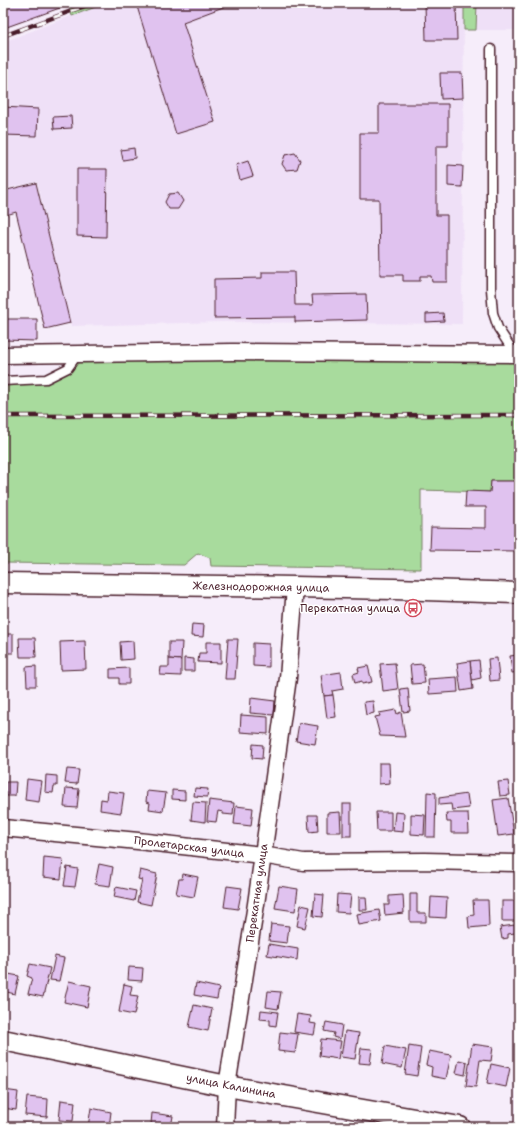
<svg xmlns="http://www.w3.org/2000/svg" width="522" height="1130" font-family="'Shantell Sans',sans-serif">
  <rect width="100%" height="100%" fill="#f6edfa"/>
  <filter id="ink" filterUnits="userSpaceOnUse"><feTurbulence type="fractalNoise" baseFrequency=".025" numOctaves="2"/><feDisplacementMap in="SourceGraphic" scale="8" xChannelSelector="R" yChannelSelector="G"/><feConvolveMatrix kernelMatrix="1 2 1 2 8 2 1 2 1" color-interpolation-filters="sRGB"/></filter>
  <g filter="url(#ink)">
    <!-- built -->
    <g fill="#efe0f7">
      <path d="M105 3H464L462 324 221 322 71 326 37 182 3 189V42Z"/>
      <path d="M477 3H519V308H516V30H476Z"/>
    </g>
    <!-- green -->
    <g fill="#a8db9d" stroke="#797d64">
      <path d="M68 3H106L72 16Z"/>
      <path d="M464 3H477L476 30H464Z"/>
      <path d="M78 354H519V481H491L490 492 421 490V569L211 566 210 558 198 553 184 565 3 563V381L46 379 68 368Z"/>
    </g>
    <!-- building -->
    <g fill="#e0c2ef" stroke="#4a1f2b">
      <path d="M3 3H68V5L4 28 3 24Z"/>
      <path d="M136 3H234L183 22 215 122 176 134Z"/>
      <path d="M425 3H456L457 40H426Z"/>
      <path d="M440 73H462L463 98 441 99Z"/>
      <path d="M379 104H448V146H436V215H447V282H432L431 276H420V281H403V275H380L379 199H360V133H379Z"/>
      <path d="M3 107 38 109 37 136 3 135Z"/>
      <path d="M71 116 72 128 54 129 53 117Z"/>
      <path d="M134 148 135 158 123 160 121 150Z"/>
      <path d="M295 153 300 160 297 169 286 170 282 164 285 155Z"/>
      <path d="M248 161 253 176 240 180 236 165Z"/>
      <path d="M448 165 463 166 462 187 448 186Z"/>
      <path d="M77 169H107L106 237 77 236Z"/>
      <path d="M36 183 70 323 45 329 16 212 3 216V191Z"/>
      <path d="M178 193 183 201 178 209H169L165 202 169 194Z"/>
      <path d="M262 272H294L295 305H313L312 295 366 294 367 320 295 322V317L214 318V279L262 278Z"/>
      <path d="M443 313 444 321 426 322V314Z"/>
      <path d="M3 319H37V341L3 340Z"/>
      <path d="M491 481H519V551L430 550 431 527 486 528V507H465L466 491 490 492Z"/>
      <path d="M192 624 204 625 203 637 191 636Z"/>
      <rect x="4" y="634" width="9" height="19"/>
      <path d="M19 638H35L36 657H20Z"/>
      <path d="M228 639H238L235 679H225Z"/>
      <path d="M85 641 86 669 61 670 60 642Z"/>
      <path d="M133 641 134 659 121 660 120 642Z"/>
      <path d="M169 642H182L181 660 169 659Z"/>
      <path d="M206 642H221V663L198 662 199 653H206Z"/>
      <path d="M253 643 269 644V667L253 666Z"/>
      <path d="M517 655 519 672 512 673 510 656Z"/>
      <path d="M184 658 194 659V671H184Z"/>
      <path d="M497 658 499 680 490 681 488 659Z"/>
      <path d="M169 659 181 660V676L160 675 161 667H169Z"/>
      <path d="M479 660 481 678 472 680 470 661Z"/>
      <path d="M470 661 473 689 461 691 457 663Z"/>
      <path d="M395 663 398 689 383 691 380 664Z"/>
      <path d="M423 664 425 683 412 684 410 665Z"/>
      <path d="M36 666V686H27L26 667Z"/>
      <path d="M368 666 372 682 362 684V681L355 683 353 674 359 672 358 668Z"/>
      <path d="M129 668V684H119V678H110V669Z"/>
      <path d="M341 672 343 689 332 691 333 695 324 696 321 675Z"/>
      <path d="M457 677 458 692 429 694 428 679Z"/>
      <path d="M408 688 410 711 403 712 400 689Z"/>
      <path d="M333 695 336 717 327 718 324 696Z"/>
      <path d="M251 698 275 701 274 715 250 713Z"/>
      <path d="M373 701 374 713 366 715 364 702Z"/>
      <path d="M396 710 397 714 401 712 405 737 380 736 375 717 380 716 379 713Z"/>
      <path d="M241 715 268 717V734L240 732Z"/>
      <path d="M299 723 318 726 315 744 296 741Z"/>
      <path d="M253 744 263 745 262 759 252 758Z"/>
      <path d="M379 763H389L390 783 379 784Z"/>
      <path d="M67 769 79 770 77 784 65 783Z"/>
      <path d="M46 775 57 776V786H54L53 793 45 792Z"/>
      <path d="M27 779 42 781 39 802 25 800Z"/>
      <path d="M508 781 510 795 500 796 498 782Z"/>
      <path d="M6 782H16L15 796H6Z"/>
      <path d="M66 788 79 789 77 808 64 807Z"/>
      <path d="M195 788 208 789 207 797 194 796Z"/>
      <path d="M172 790 185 791V800L172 799Z"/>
      <path d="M108 791 124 793 121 813 100 810 101 799 107 800Z"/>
      <path d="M147 791 166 793 163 811 149 809 150 803 146 802Z"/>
      <path d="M427 792 436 793 435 837H426Z"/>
      <path d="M467 794 469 808 452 810 451 804 439 805V798Z"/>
      <path d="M508 798 514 834 498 836 493 800Z"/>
      <path d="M209 800 234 803 233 815 223 814V812L218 811 216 822 207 821Z"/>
      <path d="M193 802 206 803 205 822 191 820Z"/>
      <rect x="343" y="804" width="8" height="32"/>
      <path d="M236 806 253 808 251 826 234 824Z"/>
      <path d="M340 812 341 832H327V813Z"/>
      <path d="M376 812H391V831H377Z"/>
      <path d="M395 812 404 813 403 832 393 831Z"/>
      <path d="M446 813H468L469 833H451V822H447Z"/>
      <path d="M411 814 425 815 424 835 411 834Z"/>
      <path d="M308 815H317L318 831 309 832Z"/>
      <path d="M44 857 63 859 61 879 43 877Z"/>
      <path d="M99 864 113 867 110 886 95 884Z"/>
      <path d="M67 867 78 869 75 887 64 886Z"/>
      <path d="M140 870 157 874 151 905 137 902 142 880 138 879Z"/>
      <path d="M183 874 198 877 194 897 176 894 179 879H182Z"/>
      <path d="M227 886 242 888 238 909 224 907Z"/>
      <path d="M279 886 298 889 295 911 275 908Z"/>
      <path d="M116 887 136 891 134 901 114 897Z"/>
      <path d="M315 894 324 895 322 917 313 916Z"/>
      <path d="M337 894 351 895 349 913 336 912Z"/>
      <path d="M410 894H417V913H426V922H410Z"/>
      <path d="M403 895 404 913 385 915 384 905H389V896Z"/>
      <path d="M359 897H366L367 910H359Z"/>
      <path d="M431 897 447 898 446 918 430 917Z"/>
      <path d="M473 900H488L489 926 469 928 468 916 474 915Z"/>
      <rect x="502" y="901" width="13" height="20"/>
      <path d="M301 905 310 907 305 928 297 926Z"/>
      <path d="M379 910 381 921 359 925 357 914Z"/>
      <path d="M271 924 289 926 287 943 269 941Z"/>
      <path d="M515 925V933L508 934V938L502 939 500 927Z"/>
      <path d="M269 944 298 949 297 960 267 955Z"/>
      <path d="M55 956 64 958 59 981 50 980Z"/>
      <path d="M30 964 50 968 43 997 28 994 32 978 27 976Z"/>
      <path d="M129 967 143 968 142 981 128 980Z"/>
      <path d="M3 973 19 976 15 994 3 991Z"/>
      <path d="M69 981 91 986 87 1007 64 1002Z"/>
      <path d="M196 983 219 988 217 999 194 995Z"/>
      <path d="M124 984 132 986 130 995 138 996 134 1015 119 1012Z"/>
      <path d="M268 991 281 992 278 1009 266 1007Z"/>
      <path d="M194 1005 212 1009 208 1031 189 1027Z"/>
      <path d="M261 1010 278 1012 276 1026 270 1025V1020L260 1019Z"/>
      <path d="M297 1014 311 1016 310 1023 316 1024 314 1035 294 1032Z"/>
      <path d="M326 1022 342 1025 340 1039 333 1037 334 1033 324 1031Z"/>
      <path d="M345 1031 359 1033 355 1059 341 1057Z"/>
      <path d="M280 1032 298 1034 295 1053 278 1051Z"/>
      <path d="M321 1039 341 1041 338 1059 319 1056Z"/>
      <path d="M472 1044 493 1047 491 1061 480 1060 476 1087 466 1086Z"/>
      <path d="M385 1046 406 1050 402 1068 382 1064Z"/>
      <path d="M409 1046 421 1048 417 1076 405 1074Z"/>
      <path d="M361 1048 372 1049 370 1064 359 1063Z"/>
      <path d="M429 1051 451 1055 446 1079 431 1076 432 1067 426 1065Z"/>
      <path d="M459 1060 467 1062 465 1075 456 1073Z"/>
      <path d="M491 1064 510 1068 506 1087 487 1083Z"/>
      <path d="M4 1090 18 1092 16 1110 3 1108Z"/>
      <path d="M27 1097 48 1099 47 1117 25 1115Z"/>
      <path d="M61 1100 75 1102 73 1121 59 1120Z"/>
      <path d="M91 1108 111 1112 109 1127H88Z"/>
      <path d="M152 1113 173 1116 171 1127 151 1124Z"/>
      <path d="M21 1123 38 1124 37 1127H21Z"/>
    </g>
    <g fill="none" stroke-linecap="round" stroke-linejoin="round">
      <!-- service casing -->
      <g stroke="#4a1f2b" stroke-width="11">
        <g id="service">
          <path d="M491 49V289L493 313 498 328 515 354"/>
          <path d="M3 381 46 379 68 368 78 354"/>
        </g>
      </g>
      <!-- minor casing -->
      <g stroke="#4a1f2b" stroke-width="19">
        <g id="minor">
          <path d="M3 355 233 352 519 354"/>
          <path d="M3 828 138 841 262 855 303 862 425 861 519 863"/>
          <path d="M225 1127 227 1086 256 904 288 678 295 587"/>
        </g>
      </g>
      <!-- tertiary casing -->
      <g stroke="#4a1f2b" stroke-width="23">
        <g id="tertiary">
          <path d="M3 583 295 587 394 589 519 593"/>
          <path d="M3 1040 227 1086 460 1127"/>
        </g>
      </g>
      <!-- service -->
      <use href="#service" stroke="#fff" stroke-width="8"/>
      <!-- minor -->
      <use href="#minor" stroke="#fff" stroke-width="16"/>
      <!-- tertiary -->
      <use href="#tertiary" stroke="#fff" stroke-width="20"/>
      <!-- rail casing -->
      <g stroke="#4a1f2b" stroke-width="4.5">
        <g id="rail">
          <path d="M3 36 93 3"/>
          <path d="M3 416 519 415"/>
        </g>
      </g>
      <!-- rail -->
      <use href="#rail" stroke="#fff" stroke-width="3" stroke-dasharray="9" stroke-linecap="butt"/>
    </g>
  </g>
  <!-- icons -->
  <defs>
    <g id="bus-ring" transform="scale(0.9)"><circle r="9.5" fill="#fff" stroke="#d1495b" stroke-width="1.5"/><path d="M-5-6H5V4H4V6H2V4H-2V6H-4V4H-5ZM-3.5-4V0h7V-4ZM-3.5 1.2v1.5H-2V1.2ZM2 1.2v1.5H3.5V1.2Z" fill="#d1495b"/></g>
  </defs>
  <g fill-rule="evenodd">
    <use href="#bus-ring" x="413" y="608"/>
  </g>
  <g text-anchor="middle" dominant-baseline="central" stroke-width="3" stroke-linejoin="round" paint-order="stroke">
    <!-- street labels -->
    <g font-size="11" fill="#4a1f2b" stroke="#fff">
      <text transform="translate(261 587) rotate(1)">Железнодорожная улица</text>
      <text transform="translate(189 847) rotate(7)">Пролетарская улица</text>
      <text transform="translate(257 893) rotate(-82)">Перекатная улица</text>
      <text transform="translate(231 1086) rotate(11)">улица Калинина</text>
    </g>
    <!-- poi labels -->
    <g font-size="11" fill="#4a1f2b" stroke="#fff" text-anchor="end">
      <text x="400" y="608">Перекатная улица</text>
    </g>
  </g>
  <!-- margin -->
  <rect width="522" height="1130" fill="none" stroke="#fff" stroke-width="16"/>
  <rect x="8" y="8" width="506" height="1114" fill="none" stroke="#4a1f2b" stroke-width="1.5" filter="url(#ink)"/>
</svg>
